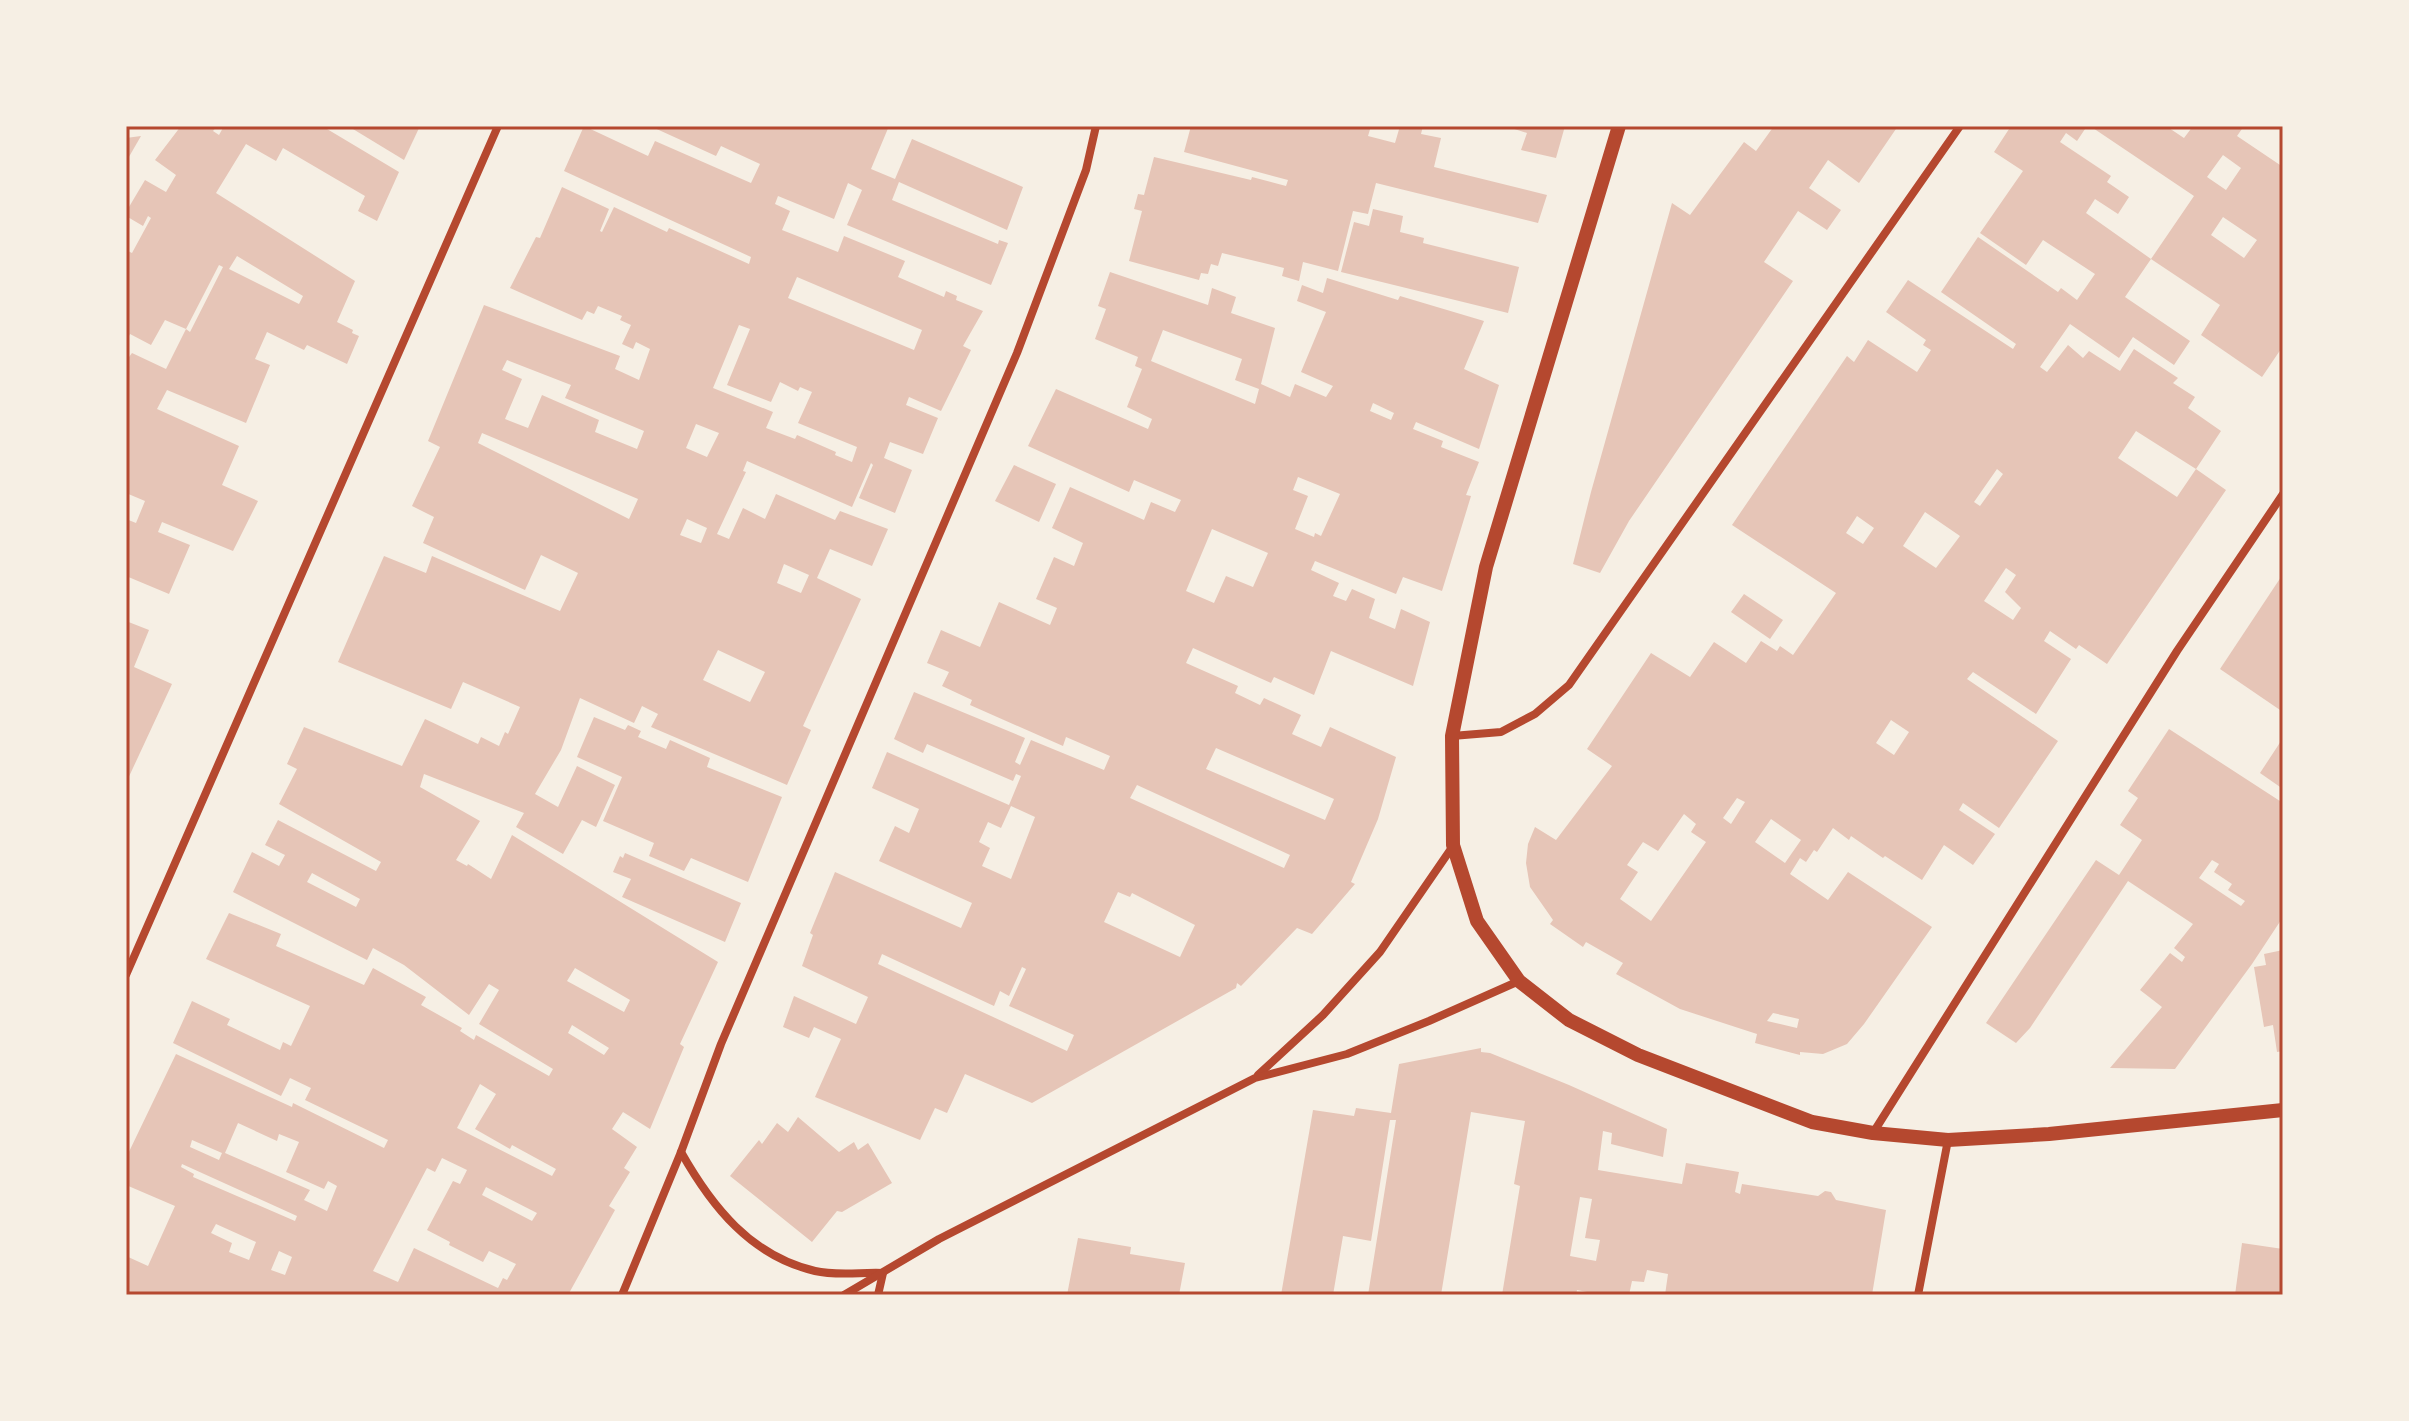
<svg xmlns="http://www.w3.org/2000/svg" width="2409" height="1421" font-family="Karla,sans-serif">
  <rect width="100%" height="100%" fill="#f6efe4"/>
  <!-- building -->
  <g fill="#e6c5b7" fill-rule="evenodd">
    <path d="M181 126H217L213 131 219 135 224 126H322L399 172 377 221 358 211 365 196 283 148 276 161 246 144 216 193 355 281 337 322 353 330 352 333 359 336 347 364 307 345 304 350 267 332 255 359 270 365 246 423 167 390 157 409 239 446 222 485 258 501 233 551 162 522 158 532 190 545 169 594 126 576V519L136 523 145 501 126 493V361L132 353 166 369 186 329 165 320 151 345 130 334 126 342V250L132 253 151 218 148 216 143 226 126 216V212L145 180 166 192 176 175 155 160ZM237 256 303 296 299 304 229 269ZM219 265 223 267 190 332 186 329Z"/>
    <path d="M348 126H420L404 160Z"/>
    <path d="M584 126 648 156 655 141 751 183 760 164 721 146 716 156 650 126H889L871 169 895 179 912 139 1023 187 1007 230 899 182 892 200 998 244 999 240 1008 243 991 285 847 225 862 190 848 183 834 219 778 196 775 204 790 211 782 230 838 252 844 236 905 261 898 277 944 297 946 291 957 296 956 300 983 311 963 346 971 350 941 411 909 397 906 405 938 418 923 454 890 442 884 458 912 470 895 513 859 498 873 465 871 463 852 507 747 461 743 471 746 472 717 534 729 539 743 508 765 519 776 494 835 520 840 511 888 529 872 566 830 549 817 578 861 599 803 726 811 730 787 785 651 727 658 714 642 706 634 723 580 698 561 750 535 794 558 807 577 766 615 785 596 827 582 820 563 854 516 827 524 813 424 774 420 787 480 821 456 860 467 866 468 864 491 879 512 835 718 962 680 1044 684 1047 650 1129 623 1112 612 1129 637 1147 624 1168 630 1172 609 1206 615 1210 568 1295H126V1256L148 1266 175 1206 126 1185V1158L176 1054 292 1107 293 1103 384 1148 388 1140 305 1100 311 1088 290 1078 281 1096 173 1043 192 1001 230 1019 227 1025 280 1050 283 1042 291 1046 310 1006 206 959 229 913 281 934 276 946 364 985 373 968 426 997 421 1005 462 1028 460 1031 474 1040 476 1035 549 1076 553 1069 479 1024 499 990 489 984 469 1015 404 965 373 948 367 960 233 892 252 852 279 866 285 855 265 845 278 820 376 871 381 862 279 804 297 769 287 764 304 727 402 766 425 719 478 744 481 737 499 746 505 732 508 734 520 707 463 682 451 709 338 662 384 556 426 573 432 556 560 611 578 573 541 555 525 590 423 543 434 517 412 506 440 447 428 441 484 305 620 356 615 369 639 380 650 349 636 342 633 349 622 344 631 325 620 320 622 316 598 306 594 314 587 311 582 320 510 288 536 237 540 238 562 187 609 209 600 231 602 232 614 207 667 232 669 228 749 264 751 257 564 171ZM797 277 922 330 914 350 788 298ZM739 325 750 329 727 385 771 402 780 382 798 391 800 387 812 392 798 423 857 447 852 462 835 455 836 452 797 435 795 439 766 428 773 412 713 388ZM507 360 571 385 565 398 644 431 637 449 595 432 599 420 542 395 528 428 505 419 522 379 502 370ZM696 424 719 433 707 457 686 448ZM482 433 638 499 629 519 478 443ZM687 519 707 528 701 543 680 535ZM784 564 809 575 801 593 777 583ZM718 650 765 672 750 702 703 680ZM312 873 360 899 356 907 307 882ZM575 968 630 1000 624 1012 567 981ZM572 1025 609 1048 604 1055 568 1033ZM480 1084 496 1094 475 1129 510 1149 512 1145 556 1169 552 1176 457 1128ZM238 1123 277 1141 279 1134 299 1142 286 1172 324 1189 328 1181 337 1186 327 1211 304 1200 310 1190 225 1153ZM192 1140 222 1153 219 1160 190 1147ZM442 1158 467 1170 460 1184 453 1181 427 1230 450 1242 449 1245 483 1262 489 1251 516 1264 507 1280 503 1278 498 1288 414 1248 398 1282 373 1271 427 1168 435 1172ZM182 1164 297 1216 295 1221 193 1177 194 1174 181 1167ZM486 1187 537 1213 532 1221 482 1195ZM216 1224 256 1242 249 1260 229 1252 232 1243 211 1233ZM279 1251 292 1257 285 1275 271 1270Z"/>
    <path d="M1191 126H1371L1368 136 1395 143 1400 126H1423L1421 134 1441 138 1434 167 1547 195 1538 223 1376 183 1368 214 1353 211 1338 271 1303 262 1299 281 1282 276 1284 268 1222 253 1218 266 1211 264 1208 274 1201 273 1199 280 1129 261 1142 211 1134 209 1138 194 1144 195 1154 157 1251 180 1252 177 1286 186 1288 180 1184 152Z"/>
    <path d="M1505 126H1565L1556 158 1521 150 1527 133Z"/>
    <path d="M1774 126H1898L1859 183 1828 160 1809 188 1841 210 1827 230 1798 211 1764 262 1793 281 1629 521 1600 573 1573 564 1591 492 1672 203 1690 215 1744 142 1756 151Z"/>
    <path d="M2011 126H2087L2077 141 2066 133 2060 142 2111 176 2107 182 2129 197 2118 214 2095 199 2086 213 2151 259 2125 297 2190 341 2174 365 2133 337 2119 358 2070 324 2040 367 2047 372 2068 345 2083 358 2089 351 2120 371 2134 349 2178 378 2173 383 2195 397 2188 408 2221 431 2196 469 2226 490 2107 664 2079 645 2076 649 2050 631 2044 641 2071 659 2036 714 1973 672 1967 679 2058 741 1999 828 1963 803 1959 810 1995 834 1973 865 1944 845 1922 880 1885 856 1883 858 1851 836 1849 840 1833 828 1817 852 1814 850 1806 862 1800 858 1790 874 1828 900 1848 872 1932 927 1864 1024 1847 1044 1823 1054 1800 1052V1055L1755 1043 1757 1034 1680 1009 1616 974 1623 963 1586 942 1583 947 1550 924 1553 920 1530 887 1526 863 1528 844 1535 827 1556 840 1612 766 1587 749 1651 653 1690 677 1714 642 1746 663 1761 641 1777 651 1780 646 1793 655 1836 593 1732 525 1847 356 1854 362 1868 340 1917 372 1931 350 1923 345 1926 340 1886 312 1908 280 2013 349 2016 344 1941 292 1978 237 2058 292 2061 288 2077 300 2095 274 2043 240 2026 265 1980 233 2023 171 1994 152ZM2136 431 2196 469 2177 497 2118 458ZM1997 469 2003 474 1980 506 1974 502ZM1925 512 1960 536 1936 568 1903 546ZM1857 516 1874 528 1863 544 1846 533ZM2006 568 2016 575 2005 592 2021 608 2013 620 1984 601ZM1891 720 1909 732 1894 755 1876 743ZM1737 798 1745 802 1731 824 1723 818ZM1684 814 1696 824 1691 832 1706 842 1651 921 1620 899 1638 872 1627 865 1643 842 1658 851ZM1771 819 1801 840 1785 863 1755 842ZM1773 1013 1799 1019 1797 1028 1767 1021Z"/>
    <path d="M2090 126H2166L2184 138 2193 126H2244L2237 136 2283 167V346L2262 377 2201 335 2220 305 2151 259 2194 196ZM2223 155 2241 168 2226 190 2207 177ZM2223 217 2257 240 2244 258 2211 235Z"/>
    <path d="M141 136 126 162V138Z"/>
    <path d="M1373 209 1403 216 1400 232 1424 238 1423 243 1519 267 1508 313 1341 272 1354 222 1369 226Z"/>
    <path d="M1110 272 1208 305 1212 288 1236 297 1231 313 1275 328 1261 384 1290 397 1295 384 1326 397 1333 386 1301 372 1326 312 1297 301 1302 285 1323 293 1327 278 1398 300 1400 296 1484 321 1464 369 1499 385 1479 449 1416 422 1413 429 1443 441 1441 447 1479 462 1466 495 1471 496 1442 591 1403 577 1396 594 1315 561 1311 570 1339 583 1333 596 1346 601 1352 589 1375 599 1369 618 1395 629 1401 609 1430 622 1413 686 1331 651 1314 695 1274 677 1271 683 1193 648 1186 663 1238 686 1235 693 1260 705 1264 698 1301 715 1292 734 1321 747 1330 727 1396 757 1378 819 1351 882 1355 884 1312 934 1297 928 1241 986 1237 983 1236 988 1032 1103 965 1074 947 1113 935 1108 920 1140 815 1097 841 1039 814 1027 809 1038 783 1027 794 996 856 1024 868 997 802 966 813 935 810 933 835 872 961 928 972 903 879 861 895 826 909 833 919 809 872 788 887 752 1009 805 1021 776 1016 774 1013 781 927 744 923 753 894 739 914 692 1025 738 1015 762 1020 765 1031 740 1104 770 1110 756 1066 737 1063 746 970 705 972 700 942 686 949 672 927 663 941 630 980 647 999 602 1050 625 1057 608 1036 599 1054 557 1074 566 1083 543 1052 528 1070 487 1144 520 1151 502 1175 512 1181 500 1134 480 1129 492 1028 446 1056 389 1148 429 1152 419 1127 407 1142 369 1135 366 1138 357 1095 339 1106 309 1098 306ZM1163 330 1242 359 1235 380 1259 389 1255 404 1151 361ZM1373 403 1394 413 1391 420 1370 411ZM1298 477 1340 494 1321 536 1315 533 1314 537 1295 529 1308 496 1293 490ZM1212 529 1268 553 1253 587 1226 576 1214 603 1186 591ZM1216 748 1334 799 1325 820 1206 769ZM1137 785 1290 855 1284 868 1130 798ZM1011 806 1035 817 1011 879 982 866 990 848 979 842 988 822 1001 828ZM1118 892 1130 897 1132 893 1195 925 1180 957 1104 922ZM882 954 994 1006 1000 991 1009 996 1022 967 1026 969 1009 1006 1074 1035 1067 1051 878 964Z"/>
    <path d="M1014 465 1056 484 1039 522 995 501Z"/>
    <path d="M2283 574V712L2220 669Z"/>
    <path d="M1744 594 1783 620 1770 639 1731 612Z"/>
    <path d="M126 621 149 630 134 667 172 684 126 783Z"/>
    <path d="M594 717 625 730 628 725 641 731 638 737 666 749 670 740 710 758 707 767 782 797 748 882 691 858 684 871 649 856 654 843 603 821 622 777 577 757Z"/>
    <path d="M2169 729 2283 803V917L2252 964 2175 1069 2110 1068 2162 1007 2140 990 2170 953 2182 962 2185 957 2174 948 2193 924 2128 881 2030 1028 2016 1043 1986 1023 2096 860 2119 875 2142 840 2120 825 2138 798 2128 791ZM2212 860 2219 864 2214 872 2232 884 2228 890 2245 901 2241 906 2199 878Z"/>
    <path d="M2283 738V789L2260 773Z"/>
    <path d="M625 853 741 903 725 942 622 897 631 879 613 872 620 856 623 858Z"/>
    <path d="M2283 950V1051L2277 1052 2273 1025 2264 1027 2254 967 2266 965 2264 954Z"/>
    <path d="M1481 1048V1052L1490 1053 1569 1085 1667 1129 1663 1157 1611 1144 1612 1133 1603 1131 1598 1170 1682 1184 1686 1163 1739 1172 1735 1192 1740 1194 1742 1184 1818 1196 1825 1191 1831 1192 1836 1200 1886 1210 1872 1295H1665L1668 1274 1647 1270 1644 1282 1632 1281 1629 1295H1602L1577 1290 1576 1295H1502L1520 1186 1514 1184 1525 1121 1471 1112 1441 1295H1368L1396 1120H1390L1371 1241 1343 1236 1333 1295H1281L1313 1110 1354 1116 1356 1108 1391 1113 1399 1064ZM1580 1197 1592 1199 1585 1238 1600 1240 1596 1261 1570 1256Z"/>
    <path d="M798 1117 839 1152 854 1142 858 1150 868 1143 892 1183 842 1212 837 1211 812 1242 730 1176 759 1140 762 1144 777 1123 788 1132Z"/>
    <path d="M1078 1238 1131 1247 1130 1254 1185 1263 1179 1295H1067Z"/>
    <path d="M2242 1243 2283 1249V1295H2235Z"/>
  </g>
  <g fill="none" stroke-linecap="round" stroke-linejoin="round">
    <!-- minor -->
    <g stroke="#b5482f" stroke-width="8">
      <path d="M1452 736 1501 732 1535 714 1569 685 1960 126"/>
      <path d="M126 975 498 126"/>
      <path d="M1258 1075 1323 1015 1380 952 1453 846"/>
      <path d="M1873 1133 2177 651 2283 494"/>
      <path d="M681 1152C712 1207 751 1256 815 1271 836 1276 862 1272 883 1273L878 1295"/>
      <path d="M622 1295 681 1152 721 1044 1017 353 1086 170 1096 126"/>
      <path d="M844 1295 939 1239 1255 1078 1347 1054 1429 1021 1519 981"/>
      <path d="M1918 1295 1948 1140"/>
    </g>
    <!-- tertiary -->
    <path stroke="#b5482f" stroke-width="14" d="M1619 126 1486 567 1452 736 1453 845 1477 921 1519 981 1569 1020 1638 1055 1812 1122 1873 1133 1948 1140 2049 1134 2283 1110"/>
  </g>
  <!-- border -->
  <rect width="2409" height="1421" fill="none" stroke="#f6efe4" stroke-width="256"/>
  <rect x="128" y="128" width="2153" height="1165" fill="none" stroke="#b5482f" stroke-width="3"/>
</svg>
